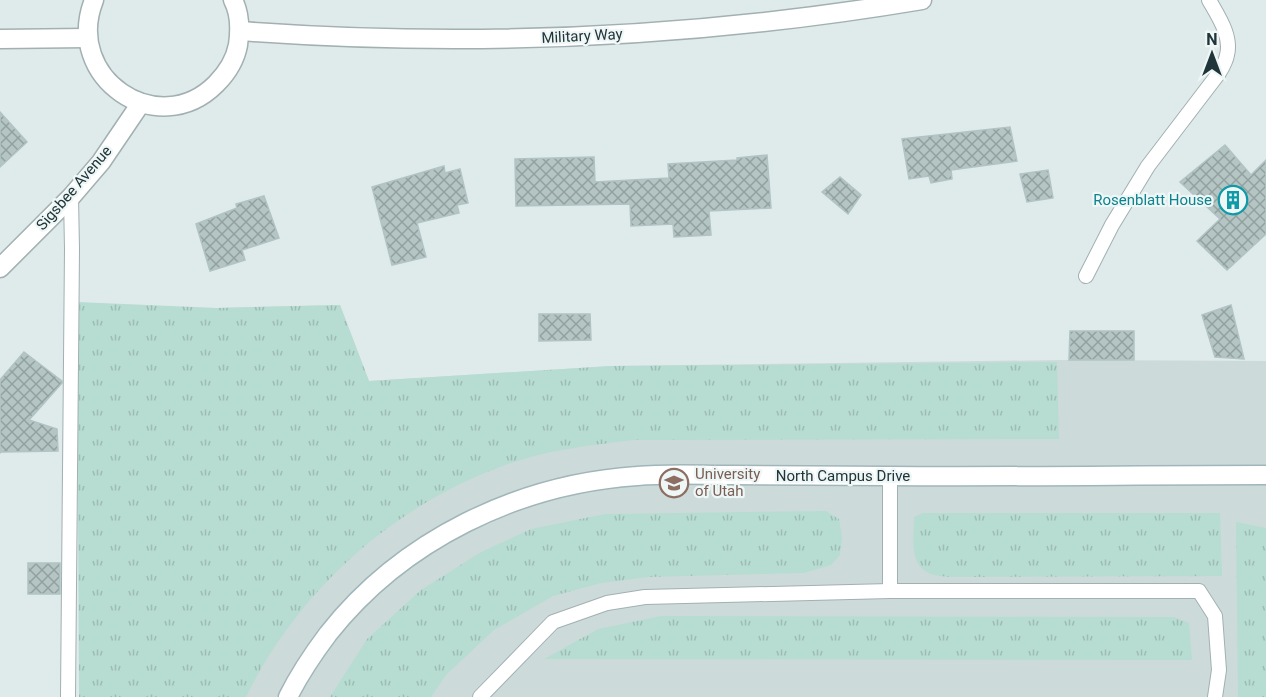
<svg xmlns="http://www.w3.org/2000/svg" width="1266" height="697" font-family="Roboto,sans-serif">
  <defs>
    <pattern id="grass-tufts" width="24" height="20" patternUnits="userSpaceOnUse" patternTransform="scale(1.5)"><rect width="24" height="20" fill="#b7dcd1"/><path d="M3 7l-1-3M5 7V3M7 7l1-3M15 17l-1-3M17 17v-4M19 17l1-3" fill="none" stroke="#9dbdb4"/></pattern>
    <pattern id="building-cross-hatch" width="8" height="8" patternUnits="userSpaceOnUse" patternTransform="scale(1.5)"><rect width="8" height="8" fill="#b4c5c4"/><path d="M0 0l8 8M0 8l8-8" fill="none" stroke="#92a1a0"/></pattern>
  </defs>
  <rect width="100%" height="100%" fill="#dfeaea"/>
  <!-- built -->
  <path fill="#cddada" d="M340 305 369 381 611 366 1065 360 1266 361V697H83L217 308Z"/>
  <!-- grass -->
  <g fill="url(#grass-tufts)">
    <path d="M77 302 217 308 340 305 369 381 611 366 1057 362 1059 439 633 440C591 445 548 450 508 464 395 504 299 589 246 697H79Z"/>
    <path d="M826 511 839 519 842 537 840 555 831 565 804 573 649 577 601 583 553 596 494 630 446 675 431 697H330L367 639 421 590 481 552 531 529 605 514Z"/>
    <path d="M923 513H1220L1222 576 950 577C944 576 936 576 931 574 908 566 914 536 914 517Z"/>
    <path d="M1236 522 1266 528V697H1238Z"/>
    <path d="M661 616 1174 617 1189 623 1192 660 544 659 598 629Z"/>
  </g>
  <!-- building -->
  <g fill="url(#building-cross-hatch)" stroke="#b1c3c4" stroke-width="1.5">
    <path d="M0 112 27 142 0 167Z"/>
    <path d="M1010 127 1017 161 951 170 952 179 931 183 929 176 909 179 902 139Z"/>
    <path d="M1225 145 1251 175 1266 160V234L1227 270 1197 241 1220 219 1180 182Z"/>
    <path d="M767 155 771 208 709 211 711 235 674 237 673 224 631 226 630 204 516 206 515 159 594 157 595 182 669 178 668 164 737 160V158Z"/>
    <path d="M444 166 445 173 460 169 468 203 457 205 459 213 417 223 426 257 392 265 372 187Z"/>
    <path d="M1048 170 1053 198 1027 202 1020 174Z"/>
    <path d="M840 177 861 195 848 214 822 192Z"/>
    <path d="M264 196 279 238 242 250 245 260 210 271 196 224 237 208 236 204Z"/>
    <path d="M1231 305 1244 359 1215 357 1202 315Z"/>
    <path d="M539 314H590L591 340 539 341Z"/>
    <path d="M1070 331H1134V360H1069Z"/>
    <path d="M24 352 62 381V383L29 420 57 429 58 451 1 452 0 453V380Z"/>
    <rect x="28" y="563" width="32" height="31"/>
  </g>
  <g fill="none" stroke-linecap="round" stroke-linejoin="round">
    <!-- lane casing -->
    <g stroke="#a2b0b2" stroke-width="16">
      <g id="lane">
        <path d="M1086 276 1112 225 1148 166 1219 73C1222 68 1226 61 1227 55 1232 36 1218 16 1209 0"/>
        <path d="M890 476V591"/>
        <path d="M68 697 72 249 71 197"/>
        <path d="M480 697 553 622 607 603 645 597 890 591H1199L1215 616 1219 670 1215 697"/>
      </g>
    </g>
    <!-- street casing -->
    <g stroke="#a2b0b2" stroke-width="21">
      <g id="street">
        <path d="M94 0C63 78 158 142 216 84 227 73 235 61 238 45 240 31 240 13 233 0"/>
        <path d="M240 31C468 48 696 38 922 0"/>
        <path d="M0 39 87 38"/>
        <path d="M0 268 71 197 101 162 141 103"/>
      </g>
    </g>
    <!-- secondary casing -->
    <g stroke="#a0b6b9" stroke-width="21">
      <path id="secondary" d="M288 697C299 675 313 654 328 634 402 540 518 484 637 476 668 473 701 475 733 475 784 475 836 476 887 476 1014 477 1140 475 1266 475"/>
    </g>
    <!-- lane -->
    <use href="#lane" stroke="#fff" stroke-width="14"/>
    <!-- street -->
    <use href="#street" stroke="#fff" stroke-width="18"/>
    <!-- secondary -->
    <use href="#secondary" stroke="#fff" stroke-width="18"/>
  </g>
  <!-- icons -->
  <defs>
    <g id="building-ring" transform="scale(1.5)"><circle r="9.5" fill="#eff7f6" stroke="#0f9aa8" stroke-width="1.5"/><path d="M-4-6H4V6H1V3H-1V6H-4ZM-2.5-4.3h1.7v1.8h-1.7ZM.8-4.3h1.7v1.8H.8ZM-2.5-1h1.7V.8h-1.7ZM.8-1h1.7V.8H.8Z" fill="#0f9aa8"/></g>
    <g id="university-ring" transform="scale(1.5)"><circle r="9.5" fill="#eff7f6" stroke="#8d6e63" stroke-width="1.5"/><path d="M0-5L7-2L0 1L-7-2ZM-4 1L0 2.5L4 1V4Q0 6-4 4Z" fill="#8d6e63"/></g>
  </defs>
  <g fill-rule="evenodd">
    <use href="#building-ring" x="1233" y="200"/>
    <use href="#university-ring" x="674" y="483"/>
  </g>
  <g text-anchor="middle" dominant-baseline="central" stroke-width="4.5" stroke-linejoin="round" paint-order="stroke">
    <!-- street labels -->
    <g font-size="15" fill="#20353a" stroke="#eff7f6">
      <text transform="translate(582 36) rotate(-3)">Military Way</text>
      <text transform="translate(74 188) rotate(-49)">Sigsbee Avenue</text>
      <text x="843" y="476">North Campus Drive</text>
    </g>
    <!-- culture labels -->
    <g font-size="15" fill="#0d838f" stroke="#eff7f6" text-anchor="end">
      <text x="1212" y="200">Rosenblatt House</text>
    </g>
    <!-- education labels -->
    <g font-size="15" fill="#785e54" stroke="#eff7f6" text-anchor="start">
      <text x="695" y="474">University<tspan x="695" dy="17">of Utah</tspan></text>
    </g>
  </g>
  <!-- north arrow -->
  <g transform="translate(1212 54)" stroke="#eff7f6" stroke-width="4.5" paint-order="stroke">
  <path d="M0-4.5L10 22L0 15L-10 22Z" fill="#20353a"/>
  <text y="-9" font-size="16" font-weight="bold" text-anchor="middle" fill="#20353a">N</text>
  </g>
</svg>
